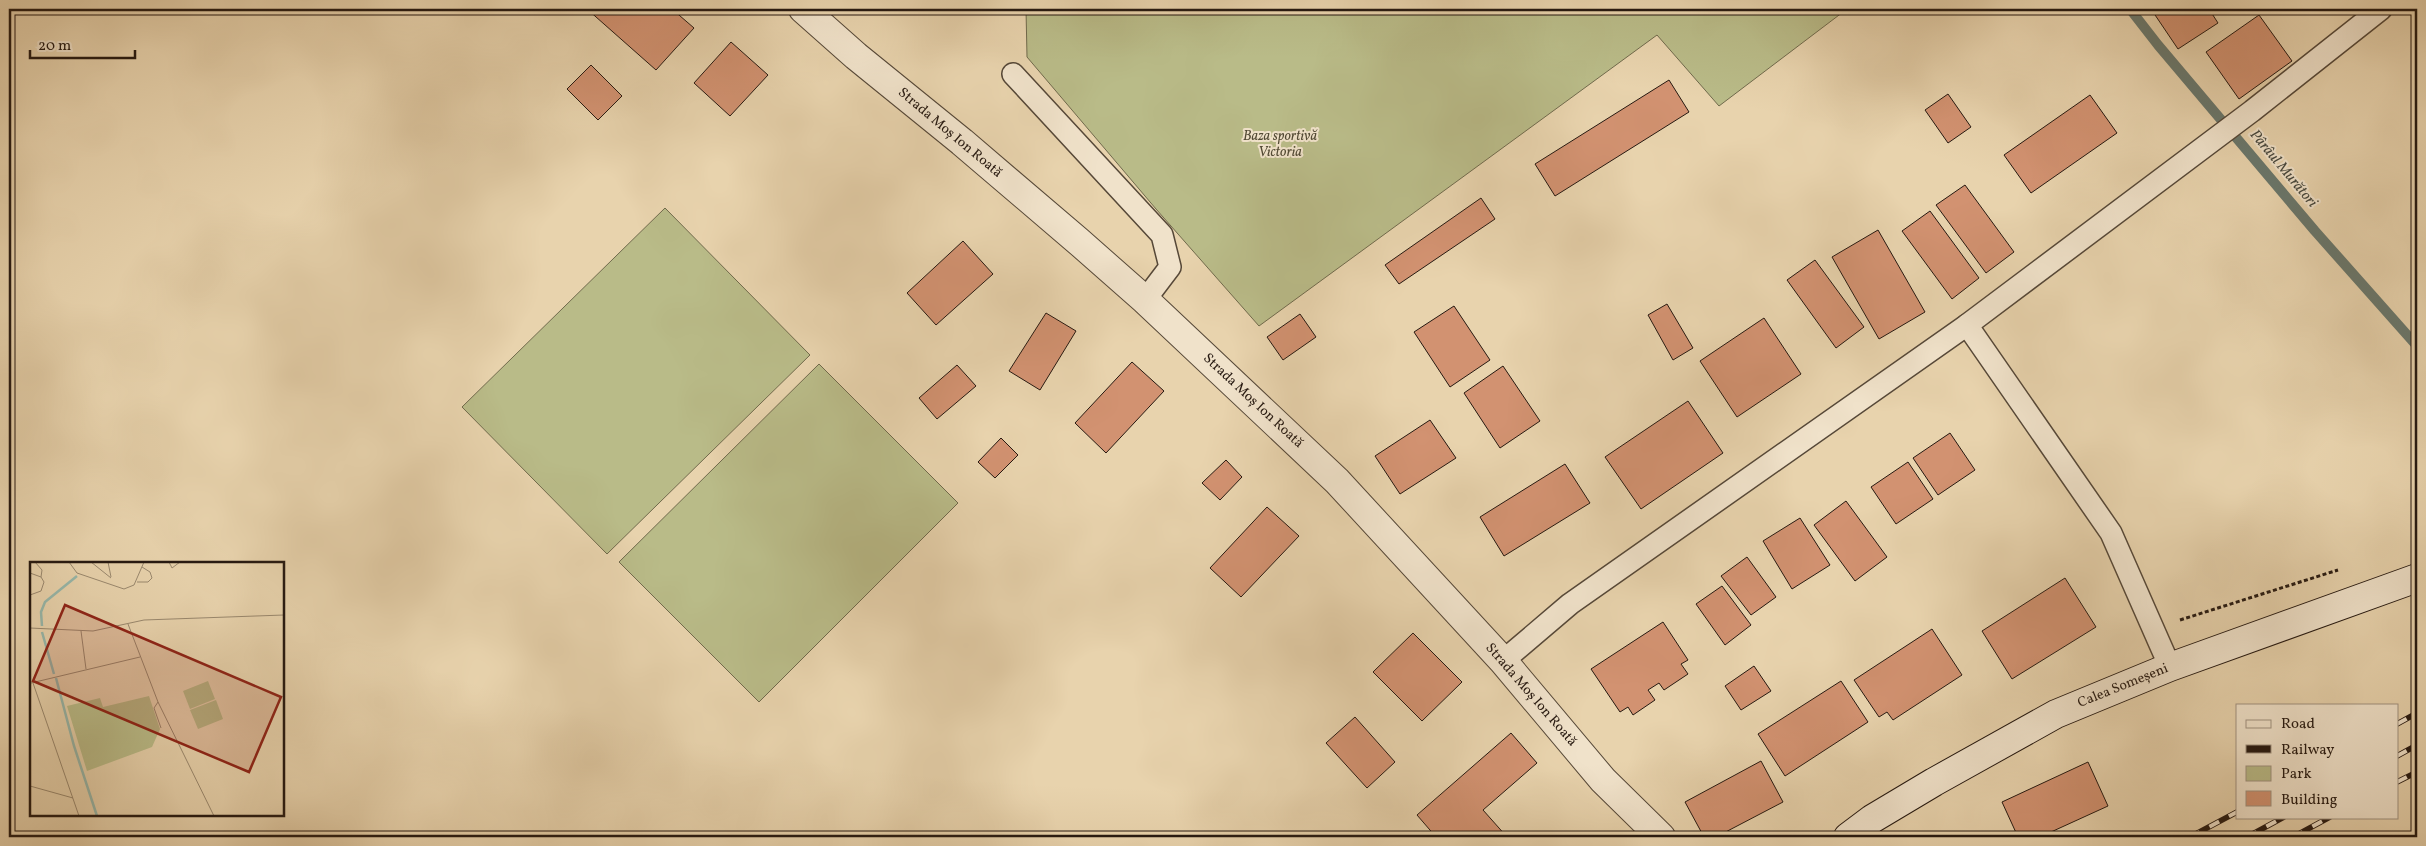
<svg xmlns="http://www.w3.org/2000/svg" width="2426" height="846" font-family="Vollkorn,serif">
  <rect width="100%" height="100%" fill="#e8d3ad"/>
  <filter id="stains"><feTurbulence type="fractalNoise" baseFrequency=".004" numOctaves="4"/><feColorMatrix values="0 0 0 0 .2 0 0 0 0 .09 0 0 0 0 .02 0 0 0 .5 -.17"/></filter>
  <radialGradient id="worn" r=".72"><stop offset=".6" stop-color="#630" stop-opacity="0"/><stop offset="1" stop-color="#630" stop-opacity=".3"/></radialGradient>
  <!-- green -->
  <g fill="#b9bb88" stroke="#706a4c">
    <path d="M1026 9H1847L1719 106 1657 35 1259 326 1156 209 1027 57Z"/>
    <path d="M665 208 810 355 607 554 462 407Z"/>
    <path d="M819 364 958 503 759 702 619 562Z"/>
  </g>
  <g fill="none" stroke-linecap="round" stroke-linejoin="round">
    <!-- stream -->
    <path stroke="#6a786d" stroke-width="10" d="M2130 9 2158 45 2315 231 2417 346"/>
  </g>
  <!-- building -->
  <g fill="#d29271" stroke="#261911">
    <path d="M587 9H672L694 28 656 70Z"/>
    <path d="M2151 9H2209L2218 23 2178 49Z"/>
    <path d="M2259 15 2292 61 2239 99 2206 52Z"/>
    <path d="M731 42 768 75 730 116 694 83Z"/>
    <path d="M591 65 622 96 598 120 567 89Z"/>
    <path d="M1669 80 1689 112 1555 196 1535 164Z"/>
    <path d="M1948 94 1971 127 1948 143 1925 110Z"/>
    <path d="M2090 95 2117 133 2031 193 2004 155Z"/>
    <path d="M1965 185 2014 252 1986 273 1936 205Z"/>
    <path d="M1481 198 1495 219 1399 284 1385 265Z"/>
    <path d="M1930 211 1979 278 1952 299 1902 231Z"/>
    <path d="M1878 230 1925 312 1879 339 1832 257Z"/>
    <path d="M963 241 993 274 936 325 907 293Z"/>
    <path d="M1815 260 1864 327 1836 348 1787 280Z"/>
    <path d="M1667 304 1693 348 1673 360 1648 315Z"/>
    <path d="M1454 306 1490 360 1450 387 1414 332Z"/>
    <path d="M1046 313 1076 331 1040 390 1009 371Z"/>
    <path d="M1300 314 1316 337 1283 360 1267 337Z"/>
    <path d="M1764 318 1801 374 1737 417 1700 361Z"/>
    <path d="M1132 362 1164 391 1106 453 1075 423Z"/>
    <path d="M957 365 976 386 937 419 919 398Z"/>
    <path d="M1503 366 1540 421 1500 448 1464 393Z"/>
    <path d="M1688 401 1723 453 1641 509 1605 457Z"/>
    <path d="M1430 420 1456 458 1400 494 1375 456Z"/>
    <path d="M1950 433 1975 470 1938 495 1913 458Z"/>
    <path d="M1001 438 1018 455 995 478 978 462Z"/>
    <path d="M1226 460 1242 477 1220 500 1202 483Z"/>
    <path d="M1908 462 1933 499 1896 524 1871 487Z"/>
    <path d="M1565 464 1590 503 1504 556 1480 517Z"/>
    <path d="M1846 501 1887 557 1855 581 1814 525Z"/>
    <path d="M1267 507 1299 536 1241 597 1210 568Z"/>
    <path d="M1800 518 1830 565 1792 589 1763 541Z"/>
    <path d="M1747 557 1776 597 1751 615 1721 576Z"/>
    <path d="M2065 578 2096 627 2012 679 1982 631Z"/>
    <path d="M1722 586 1751 625 1725 645 1696 604Z"/>
    <path d="M1663 622 1688 660 1681 664 1688 674 1664 690 1659 683 1648 690 1655 700 1633 715 1628 707 1620 712 1591 669Z"/>
    <path d="M1932 629 1962 675 1893 720 1887 712 1879 717 1854 680Z"/>
    <path d="M1413 633 1462 682 1422 721 1373 672Z"/>
    <path d="M1754 666 1771 691 1741 710 1725 686Z"/>
    <path d="M1841 681 1868 722 1785 776 1758 734Z"/>
    <path d="M1355 717 1395 762 1367 788 1326 743Z"/>
    <path d="M1511 733 1537 763 1483 810 1507 837H1436L1417 815Z"/>
    <path d="M1761 761 1783 802 1716 837H1704L1685 802Z"/>
    <path d="M2088 762 2108 806 2040 837H2018L2002 802Z"/>
  </g>
  <g fill="none" stroke-linecap="round" stroke-linejoin="round">
    <!-- lane casing -->
    <g stroke="#564838" stroke-width="24">
      <g id="lane">
        <path d="M1013 74 1162 235 1170 267 1145 300"/>
        <path d="M1967 325 2111 533 2170 667"/>
        <path d="M1503 661 1570 604 1967 325 2252 111 2381 9"/>
      </g>
    </g>
    <!-- street casing -->
    <g stroke="#564838" stroke-width="30">
      <path id="street" d="M803 9 856 56 962 142 1078 241 1145 300 1337 481 1503 661 1603 780 1661 837"/>
    </g>
    <!-- secondary casing -->
    <g stroke="#261911" stroke-width="30">
      <path id="secondary" d="M1848 837 1872 819 1934 782 2056 714 2170 667 2417 578"/>
    </g>
    <!-- path -->
    <path stroke="#261911" stroke-width="3" stroke-dasharray="4 2.5" stroke-linecap="butt" d="M2180 620 2338 570"/>
    <!-- lane -->
    <use href="#lane" stroke="#f0e2ca" stroke-width="21"/>
    <!-- street -->
    <use href="#street" stroke="#f0e2ca" stroke-width="28"/>
    <!-- secondary -->
    <use href="#secondary" stroke="#f0e2ca" stroke-width="28"/>
    <!-- rail casing -->
    <g stroke="#261911" stroke-width="5.5">
      <g id="rail">
        <path d="M2397 724 2417 713"/>
        <path d="M2397 756 2417 745"/>
        <path d="M2397 782 2417 772"/>
        <path d="M2190 837 2237 812"/>
        <path d="M2247 837 2284 817"/>
        <path d="M2293 837 2330 817"/>
      </g>
    </g>
    <!-- rail -->
    <use href="#rail" stroke="#f0e2ca" stroke-width="4" stroke-dasharray="11" stroke-linecap="butt"/>
  </g>
  <g text-anchor="middle" dominant-baseline="central" stroke-width="4" stroke-linejoin="round" paint-order="stroke">
    <!-- street labels -->
    <g font-size="14" fill="#261911" stroke="#f0e2ca">
      <text transform="translate(950 133) rotate(40)">Strada Moș Ion Roată</text>
      <text transform="translate(1253 401) rotate(43)">Strada Moș Ion Roată</text>
      <text transform="translate(2123 686) rotate(-22)">Calea Someșeni</text>
      <text transform="translate(1531 695) rotate(49)">Strada Moș Ion Roată</text>
    </g>
    <!-- park labels -->
    <g font-size="14" font-style="italic" fill="#524a35" stroke="#f0e2ca">
      <text x="1280" y="136">Baza sportivă<tspan x="1280" dy="16">Victoria</tspan></text>
    </g>
    <!-- water labels -->
    <g font-size="15" font-style="italic" fill="#48493f" stroke="#f0e2ca">
      <text transform="translate(2283 169) rotate(50)">Pârâul Murători</text>
    </g>
  </g>
  <!-- overview -->
  <g transform="translate(30 562)">
    <rect width="254" height="254" fill="#e8d3ad"/>
    <path d="M178 119 185 137 160 147 153 129ZM119 134 130 167 122 185 57 209 37 144 70 136 73 145ZM186 138 193 157 168 167 160 148Z" fill="#b9bb88"/>
    <path fill="none" stroke="#97b8ab" stroke-width="2.5" d="M12 64 11 50 15 40 47 14M12 70 24 112M26 116 44 184 67 254"/>
    <path fill="none" stroke="#9a896f" stroke-width="1" d="M5 0 12 8 11 15M39 0 47 11 94 27 104 23 114 0M61 0 81 16M78 0 81 15M139 0 142 6 150 0M0 11 11 15 14 20 11 29 0 33M107 20H118L122 16 120 10 112 5M98 62 128 140 184 254M0 66 63 69 114 58 254 53M51 69 56 107M1 121 110 95M3 121 49 254M128 140 124 146 131 166M0 224 43 236"/>
    <path fill="#8f2418" fill-opacity="0.15" stroke="#8f2418" stroke-width="2.5" d="M35 43 251 135 219 210 3 119Z"/>
    <rect width="254" height="254" fill="none" stroke="#261911" stroke-width="2.5"/>
  </g>
  <!-- margin -->
  <rect width="2426" height="846" fill="none" stroke="#e8d3ad" stroke-width="30"/>
  <rect x="10" y="10" width="2406" height="826" fill="none" stroke="#261911" stroke-width="2.5"/>
  <rect x="15" y="15" width="2396" height="816" fill="none" stroke="#261911"/>
  <!-- legend -->
  <rect x="2236" y="704" width="162" height="115" fill="#f0e2ca" stroke="#9f9280"/>
  <rect x="2246" y="720" width="25" height="8" fill="#f0e2ca" stroke="#9f9280"/>
  <text x="2281" y="728" font-size="15" fill="#261911">Road</text>
  <rect x="2246" y="745" width="25" height="8" fill="#261911" stroke="#9f9280"/>
  <text x="2281" y="754" font-size="15" fill="#261911">Railway</text>
  <rect x="2246" y="766" width="25" height="15" fill="#b9bb88" stroke="#9f9280"/>
  <text x="2281" y="778" font-size="15" fill="#261911">Park</text>
  <rect x="2246" y="791" width="25" height="15" fill="#d29271" stroke="#9f9280"/>
  <text x="2281" y="804" font-size="15" fill="#261911">Building</text>
  <!-- scale -->
  <path d="M30 50v8h105v-8" fill="none" stroke="#261911" stroke-width="2.5"/>
  <text x="38" y="50" font-size="15" fill="#261911" stroke="#f0e2ca" stroke-width="4" paint-order="stroke">20 m</text>
  <rect width="100%" height="100%" filter="url(#stains)"/>
  <rect width="100%" height="100%" fill="url(#worn)"/>
</svg>
